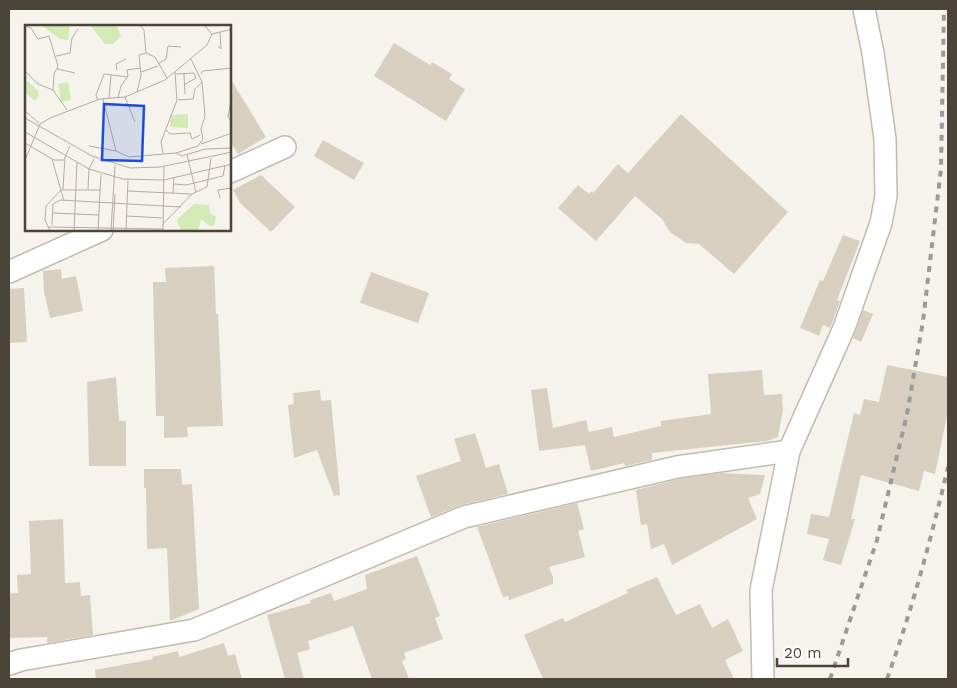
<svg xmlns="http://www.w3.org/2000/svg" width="957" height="688" font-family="'Work Sans',sans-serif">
  <rect width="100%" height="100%" fill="#f6f3ec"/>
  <!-- building -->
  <g fill="#d8cfc1">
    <path d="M394 43 430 65 432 62 452 74 449 79 465 89 446 121 374 76Z"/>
    <path d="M230 78 266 137 238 154 230 141Z"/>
    <path d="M681 114 788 212 734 274 699 244 686 243 670 232 662 219 635 196 596 241 558 208 578 185 589 194 592 191 593 193 618 164 628 173Z"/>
    <path d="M323 140 364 163 354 180 314 156Z"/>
    <path d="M261 175 295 207 271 232 240 203 233 190Z"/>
    <path d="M843 235 860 241 837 300 840 301 832 323 830 328 823 325 819 336 800 328 820 280 823 281Z"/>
    <path d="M214 266 216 314H218L223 426 187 427 188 437 164 438V416H156L153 282H166L165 268Z"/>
    <path d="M61 269 62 279 76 276 83 311 50 318 44 292 43 271Z"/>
    <path d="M371 272 429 293 418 323 360 303Z"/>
    <path d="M24 288 27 342 9 343V289Z"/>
    <path d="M863 310 873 314 861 342 853 338Z"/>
    <path d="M887 365 948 377V411L935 474 924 471 919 491 861 475 851 519H855L841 565 823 560 829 539 807 534 811 514 829 517 854 413 860 415 864 399 879 402Z"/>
    <path d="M762 370 764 395 782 394 783 410 778 437 767 441 652 453V460L625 466 624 463 591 471 585 445 539 451 531 390 547 388 553 428 586 420 589 432 612 427 614 437 661 426V421L711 414 708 374Z"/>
    <path d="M116 377 119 421H126V466H89L87 382Z"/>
    <path d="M320 390 321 401 331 400 340 495 334 496 317 450 294 458 288 405 294 404 293 393Z"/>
    <path d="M475 433 486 468 499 464 508 494 461 505 431 517 416 476 461 461 454 439Z"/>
    <path d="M144 469H181L182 485 192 484 199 609 170 621 167 548 147 549 146 488H144Z"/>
    <path d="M721 473 765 475 760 494 748 498 757 519 672 565 664 544 651 549 647 524 641 525 636 490 679 479Z"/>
    <path d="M577 503 584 529 578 531 585 557 549 567 553 577V584L509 600 508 596 503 597 477 527Z"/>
    <path d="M63 519 65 583 80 582 81 596 90 595 93 635 47 643V637L9 638V593H18L17 575 31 574 29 521Z"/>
    <path d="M417 556 440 616 435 618 443 639 404 653 406 659 402 661 409 679H372L353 626 308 641 310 649 297 653 304 679H285L267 615 311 603 310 600 331 593 334 601 367 589 365 575Z"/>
    <path d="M657 577 676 615 700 604 712 628 728 619 743 651 725 660 734 679H543L524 635 563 618 565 622 628 593 626 590Z"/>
    <path d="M224 643 228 656 235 654 242 679H96L95 670 153 659 152 657 178 651 179 657Z"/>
  </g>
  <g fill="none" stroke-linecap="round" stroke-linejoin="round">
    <!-- minor casing -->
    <g stroke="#c2bbae" stroke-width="24">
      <g id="minor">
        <path d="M230 172 285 147"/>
        <path d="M9 272 102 230"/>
        <path d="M9 664 21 660 194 630 464 517 677 467 789 451 844 328 881 223 886 196 885 139 873 53 864 9"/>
        <path d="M763 679 761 590 789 451"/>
      </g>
    </g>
    <!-- minor -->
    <use href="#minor" stroke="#fff" stroke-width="21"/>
    <!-- rail -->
    <g stroke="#9a9a9a" stroke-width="4" stroke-dasharray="6 6" stroke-linecap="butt">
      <path d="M830 679 877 540 907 414 923 321 941 169 944 9"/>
      <path d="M887 679C912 610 931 539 948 467"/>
    </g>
  </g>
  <!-- overview -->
  <g transform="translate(25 25)">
    <rect width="206" height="206" fill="#f6f3ec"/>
    <path d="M1 55 13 66 14 71 10 76 0 67ZM43 57 46 75 36 77 33 59ZM163 89V103L145 102 146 90Z" fill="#d2eab5"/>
    <path d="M16 0H45L43 15 35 14ZM65 0H91L96 11 88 19H80ZM169 179 184 180 185 188 191 192 189 201H184L176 194 173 206H156L152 195Z" fill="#d2eab5"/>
    <path fill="none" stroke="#b2ada4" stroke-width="1" d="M115 0 119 5 121 28 130 32 142 53M0 1 6 3 13 14 24 11 33 41 29 49 28 65M187 9 207 4M193 21 196 24 195 7M31 31 45 28 47 13 53 4M133 39 141 34 143 21 156 22M32 44 50 48M92 45 91 39 101 34M0 46 13 59 28 65 42 85M116 47 133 41M151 49 169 48 171 53 159 60M159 49 160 69M176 49 178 46 207 43M112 67 116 50 114 30 121 28M207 71 203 92 207 98M100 72 110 97M84 73 86 50M93 73 96 61 103 51 102 45 115 43M78 74 91 126 104 132 151 128 157 131 180 124 207 123M73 75 71 70 79 49 103 52M153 75 168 74 170 64 177 57 166 34M0 86 14 98M0 93 67 131 105 143 135 142 207 127M141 105 145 109 165 108 167 114 175 110M0 107 64 144 98 154 139 155 207 139M0 118 29 135H39M176 119 207 108M64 121 91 126M138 128 136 117 152 75 150 47M151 128 173 121 178 114 176 104 180 91 177 57M162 130 171 167M27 134 39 176M0 135 15 99 25 93 75 74 100 72 140 55 182 20 187 9 179 0M149 159 161 160 198 151 200 141M38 164 40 132 45 121M63 164 64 144 69 134M103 166 166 169M148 168 149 152M195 173 193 165 207 163M28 179 35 175 156 182M28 188 74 190M102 191 137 193M27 200 28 179M137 200 167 169 182 162 186 133M23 202 138 204M25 206 20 195 21 181 36 165H75M49 206 52 137M73 206 76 149M86 206 90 140M88 206 90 169M101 206 103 155M138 206 139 142"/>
    <path fill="#1d4ed8" fill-opacity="0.15" stroke="#1d4ed8" stroke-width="2.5" d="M79 79 119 81 117 136 77 135Z"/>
    <rect width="206" height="206" fill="none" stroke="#4b4439" stroke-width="2.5"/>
  </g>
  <!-- border -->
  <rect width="957" height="688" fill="none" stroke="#4b4439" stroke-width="20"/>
  <!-- scale -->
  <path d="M777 658v8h71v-8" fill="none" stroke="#4b4439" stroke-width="2.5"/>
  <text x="784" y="658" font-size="15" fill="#4b4439" stroke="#ffffff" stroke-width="4" paint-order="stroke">20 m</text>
</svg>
